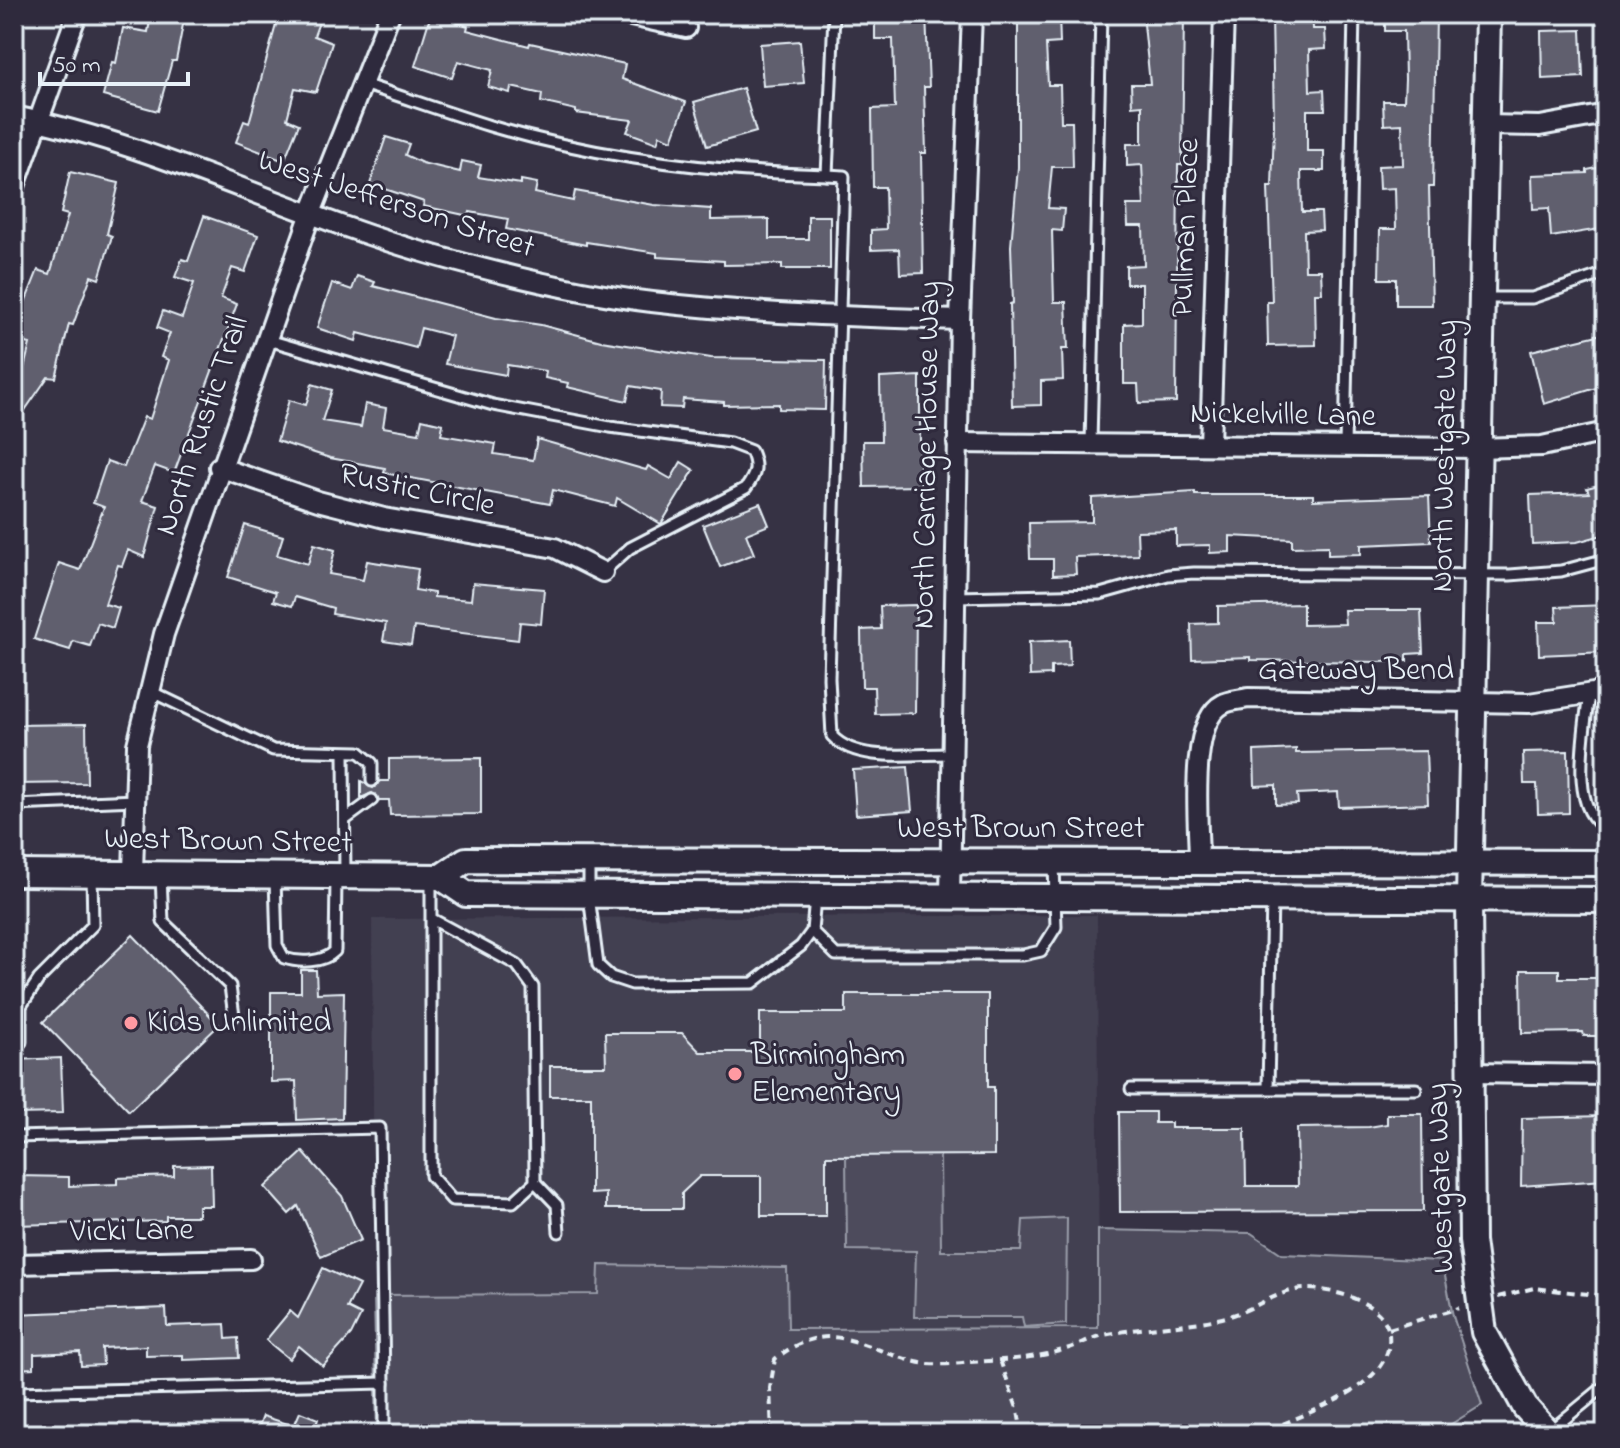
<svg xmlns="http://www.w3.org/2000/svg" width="1620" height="1448" font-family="'Indie Flower',sans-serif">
  <rect width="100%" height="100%" fill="#363244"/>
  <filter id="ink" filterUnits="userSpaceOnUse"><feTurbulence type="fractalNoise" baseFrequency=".0125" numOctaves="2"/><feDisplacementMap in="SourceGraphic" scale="16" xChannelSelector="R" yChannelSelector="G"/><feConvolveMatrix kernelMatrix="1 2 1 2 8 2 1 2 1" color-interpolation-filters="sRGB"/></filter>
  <g filter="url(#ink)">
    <!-- built -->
    <path fill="#433f51" d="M1097 915 1099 1328 787 1329V1268L599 1265 598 1294 374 1295 372 919Z"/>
    <!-- green -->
    <g fill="#4d4b5c" stroke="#9a9eaa" stroke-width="2">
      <path d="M846 1155H940L941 1251H1021L1023 1220 1067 1218 1066 1324 1024 1327 1022 1317H914L916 1251 847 1250Z"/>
      <path d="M1098 1230 1251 1233 1282 1254 1442 1261 1453 1316 1482 1405 1435 1434H377L374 1295 598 1294 599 1265 787 1268 788 1329 1098 1328Z"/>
    </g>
    <!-- building -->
    <g fill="#605e6e" stroke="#e8f1f8" stroke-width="2">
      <path d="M151 14H185L176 61H172L158 111 103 96 112 62 116 63 123 28 148 32Z"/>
      <path d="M279 14H322L314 36 332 43 316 92 295 88 287 119 299 124 284 161 236 142 244 121 249 123Z"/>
      <path d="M431 14 468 26 467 30 529 46 530 43 625 64 622 79 686 102 672 140 660 135 657 143 627 132 632 120 576 113V110L541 102 542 94 511 87 510 93 488 87 492 70 458 61 452 78 415 66Z"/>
      <path d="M891 14H926L929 87H924L926 153H921L923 273 900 274 899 249 871 250V230L886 229 885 187H873L872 109 895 108 893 39H875V19H891Z"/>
      <path d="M1018 14H1059L1060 43 1046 44 1048 85H1060L1061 122H1072L1073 167H1052L1048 208 1064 209 1062 231 1052 230 1054 302H1066L1068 349H1062L1063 380 1041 381V405L1012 406 1010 304 1013 303 1011 246 1018 167Z"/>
      <path d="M1143 14H1184L1182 165H1178L1176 402 1139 403 1138 384H1124V324L1142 323V284H1126V266L1144 265 1143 226H1128L1127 205H1144L1142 165 1127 166V144H1142V105L1132 106 1131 84H1150Z"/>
      <path d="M1272 14H1312L1313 29H1325L1326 49 1309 50 1310 91 1324 90 1325 110H1307V151H1324V171H1301L1302 212H1321L1322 230 1304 231 1305 270H1321L1322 293H1315L1316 345 1268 346 1267 302H1272L1268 187H1272L1274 125Z"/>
      <path d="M1385 14H1436L1433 187H1429L1432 305H1396V279H1379L1380 229H1396L1395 188 1379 189 1378 166 1403 165 1402 124 1384 125 1383 101H1404L1405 79 1404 31H1385Z"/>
      <path d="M1581 30 1583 77 1542 79 1541 31Z"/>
      <path d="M800 41 804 83 763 86 760 44Z"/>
      <path d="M743 88 756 132 707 146 694 102Z"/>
      <path d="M386 137 409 144 405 155 422 163 460 172 462 161 481 165 478 177 521 184V180L537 183 535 193 573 201 575 191 654 205 711 209V220L769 219V239H808V216H830V269H782V264L724 265V261L657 257V253L586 242V245L506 229 508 219 470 212 469 216 423 206 424 202 370 184Z"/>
      <path d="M1606 166V228L1551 237 1549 208 1533 209 1532 175 1587 173V170Z"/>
      <path d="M70 172 119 183 107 234 112 236 99 279 91 276 73 325 69 324 56 378 48 377 14 426V376L21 380 30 344 14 340V330L38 270 50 274 68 215 61 213Z"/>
      <path d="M204 216 258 235 245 272 232 268 221 298 237 304 174 473 155 466 142 501 158 506 144 557 128 550 122 566 118 565 105 604 119 608 113 628 98 623 90 646 73 641 70 650 34 639 59 563 80 570 104 507 93 503 107 461 124 467 144 417 150 419 169 360 161 357 170 333 157 328 163 311 182 318 194 283 175 277 182 259 188 261Z"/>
      <path d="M357 276 375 282 373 286 496 318 541 325 601 341 711 358 826 360 825 410 779 409V404L724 405V402L683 399 682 408 660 407 661 391 630 386 627 401 567 387 568 383 545 378 546 371 507 365 506 375 445 364 452 336 421 328 416 348 358 333 356 341 317 328 332 283 352 290Z"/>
      <path d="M1606 333V385L1544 404 1531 351Z"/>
      <path d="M920 376V486L864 487 863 441H881L880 378Z"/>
      <path d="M312 384 332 390 322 421 361 427 365 404 386 408 383 427 419 433 422 419 443 424 441 435 496 444 494 454 533 460 537 439 646 470 648 466 671 479 681 462 694 470 661 524 617 498 615 506 553 490 550 504 384 473 385 468 330 458 277 441 289 400 306 405Z"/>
      <path d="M1606 483V534L1577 542 1532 544 1530 495 1589 493 1587 488Z"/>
      <path d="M1195 492V495H1313V500L1429 496 1431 542 1361 545V554L1328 555V546L1292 547V539L1230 536V552L1210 553V545L1176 546V530L1137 531 1138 555 1075 557 1076 574 1053 575V559H1030L1029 523 1092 522V498Z"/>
      <path d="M760 503 769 525 746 534 754 554 720 567 703 525Z"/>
      <path d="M245 525 283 536 277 555 308 564 314 544 335 550 329 574 363 580 367 561 418 569 415 590 434 593V597L471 600 473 583 544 589 541 624 520 622 518 640 414 627 411 645 383 641 386 623 332 614 333 608 295 597 292 606 273 601 276 592 228 577Z"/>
      <path d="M1303 604V625L1345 624 1344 610H1421L1423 653 1407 654V661L1379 662 1251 660V657L1192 659 1191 624 1218 623V606Z"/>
      <path d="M916 605 915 713 875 714 874 687H862L861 630 881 629 880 606Z"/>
      <path d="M1606 605V652L1539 655 1538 622H1557L1556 607Z"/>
      <path d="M1069 640 1070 666 1051 667V675L1030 676 1029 642Z"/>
      <path d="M86 724 87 783 14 784V725Z"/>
      <path d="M1296 749V753L1426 751 1428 804 1339 807 1338 792 1297 794 1298 804 1276 805V785L1255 786 1254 751Z"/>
      <path d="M1568 751 1569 813 1538 814 1537 784H1524L1523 752Z"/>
      <path d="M481 758V814L390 815 389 800H379L372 793 361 798V781L373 788 380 781H389V759Z"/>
      <path d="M908 767 912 811 856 815 853 770Z"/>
      <path d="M133 935 219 1025 129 1111 43 1022Z"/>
      <path d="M301 970H316L317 993 344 992 342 1118 297 1120 296 1081 271 1082V992H301Z"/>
      <path d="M1521 970H1559V978H1604V1036H1584L1583 1032 1522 1033Z"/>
      <path d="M846 994H988V1087H994V1155L826 1156V1216H761V1176H700L682 1193V1209H606V1193L591 1194V1096H550V1066H606L605 1033H682L700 1052H760V1013H846Z"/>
      <path d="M61 1058 63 1113 14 1114V1060Z"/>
      <path d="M1119 1112H1155V1123H1171V1128H1245L1246 1186H1298L1297 1128 1369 1127 1387 1124V1114H1422L1423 1211 1120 1212Z"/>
      <path d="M1604 1116V1180L1521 1186 1522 1118Z"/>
      <path d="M303 1152 342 1196 361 1240 321 1257 298 1206 289 1214 265 1187Z"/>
      <path d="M211 1165 212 1206H198V1216H166V1221L14 1225V1191H18V1176L69 1177V1186L117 1184V1178L174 1176V1166Z"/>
      <path d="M323 1268 359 1285 347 1308 361 1315 351 1335 323 1366 299 1346 289 1359 266 1340 290 1311 298 1318Z"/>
      <path d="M166 1308 167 1326 225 1324 226 1339 238 1338 239 1358 183 1360V1355L146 1356V1346L102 1348 103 1365 81 1366 80 1352 34 1354V1368L15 1369 14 1314Z"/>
      <path d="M300 1412 318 1419 313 1434H256L263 1416 294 1426Z"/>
    </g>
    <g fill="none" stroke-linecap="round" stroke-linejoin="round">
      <!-- lane casing -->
      <g stroke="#e8f1f8" stroke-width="15">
        <g id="lane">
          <path d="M363 84C406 98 448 113 490 126 599 158 715 172 827 175L834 14"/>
          <path d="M827 175 844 176 829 678 832 736C858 764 917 753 952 754"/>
          <path d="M1482 298H1532L1606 273"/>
          <path d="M265 339 493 405 610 427 730 443 751 451C758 467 756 474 746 488L630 548 603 572"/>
          <path d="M1091 444 1101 14"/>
          <path d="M1345 447 1354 14"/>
          <path d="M955 597 1100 594 1168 575 1194 573 1510 575 1561 571 1606 559"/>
          <path d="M150 691 273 750 359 752 372 763V781"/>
          <path d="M1589 692C1586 726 1567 811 1606 827"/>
          <path d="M344 753 345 875"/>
          <path d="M14 805 136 800"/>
          <path d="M346 819 372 800"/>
          <path d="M589 863V896L598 965 611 977 632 984 753 983 801 946 812 931 815 897"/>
          <path d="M161 876 163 922 230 986 234 1016"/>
          <path d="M275 878 277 945 284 958C299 963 323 963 335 951L336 879"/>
          <path d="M431 880V1176L452 1200 513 1202 535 1182 533 987 517 965 432 919"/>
          <path d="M812 931 836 955H1023L1041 951 1056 927 1054 865"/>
          <path d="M21 1042V1006L39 979 93 925 92 875"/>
          <path d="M1268 1088 1272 899"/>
          <path d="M1131 1089H1416"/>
          <path d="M14 1137 380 1128 384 1383"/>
          <path d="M535 1182 557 1205 559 1232"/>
          <path d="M14 1392 384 1383V1434"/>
          <path d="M1550 1431 1606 1385"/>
        </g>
      </g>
      <!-- street casing -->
      <g stroke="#e8f1f8" stroke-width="24">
        <g id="street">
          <path d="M622 14 686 28"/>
          <path d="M14 116C159 145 291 215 433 255 504 275 578 293 652 302 754 314 857 317 960 320"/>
          <path d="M1485 125 1540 126 1606 114"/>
          <path d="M14 189 77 14"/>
          <path d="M957 443 1477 448 1542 446 1606 432"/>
          <path d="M1210 445 1224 14"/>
          <path d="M219 467 318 501 384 518 555 548 603 572"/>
          <path d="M1199 861C1199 826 1187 722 1223 704 1229 700 1240 700 1248 698L1529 703 1606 691"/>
          <path d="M133 872 137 745 164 634 311 213 390 14"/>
          <path d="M950 897 960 320 972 14"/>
          <path d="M1471 1073 1606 1075"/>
          <path d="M14 1264 251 1259"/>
        </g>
      </g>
      <!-- secondary casing -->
      <g stroke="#e8f1f8" stroke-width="30">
        <g id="secondary">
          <path d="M1488 14 1469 899 1472 1241 1484 1332 1525 1407 1549 1434"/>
          <path d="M14 873 441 877 466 894 1606 900"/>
          <path d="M441 877 466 860 1606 863"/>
        </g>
      </g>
      <!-- path -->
      <g stroke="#e8f1f8" stroke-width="4" stroke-dasharray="8 6" stroke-linecap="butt">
        <path d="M1498 1297 1534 1288 1606 1296"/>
        <path d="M1389 1329 1459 1308"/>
        <path d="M1000 1360 1018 1411 1022 1434"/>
        <path d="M772 1434 770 1388 775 1359C830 1316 859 1347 916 1362 932 1366 954 1364 970 1362 1002 1360 1036 1359 1066 1349 1078 1346 1088 1339 1100 1336 1141 1326 1185 1327 1226 1317 1253 1311 1276 1290 1305 1289 1331 1288 1386 1302 1389 1334 1395 1389 1300 1414 1260 1434"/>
      </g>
      <!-- lane -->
      <use href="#lane" stroke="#2f2a3d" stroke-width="9"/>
      <!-- street -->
      <use href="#street" stroke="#2f2a3d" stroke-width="18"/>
      <!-- secondary -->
      <use href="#secondary" stroke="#2f2a3d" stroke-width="24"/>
    </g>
  </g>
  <!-- markers -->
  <g fill="#ff9aa2" stroke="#2f2a3d" stroke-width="3">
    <circle cx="131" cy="1023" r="8"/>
    <circle cx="735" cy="1074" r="8"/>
  </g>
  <g text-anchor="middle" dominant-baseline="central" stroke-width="6" stroke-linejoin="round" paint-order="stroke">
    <!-- street labels -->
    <g font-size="32" fill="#e8f1f8" stroke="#2f2a3d">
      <text transform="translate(396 205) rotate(18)">West Jefferson Street</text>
      <text transform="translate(1187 228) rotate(-88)">Pullman Place</text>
      <text transform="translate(1283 416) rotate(1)">Nickelville Lane</text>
      <text transform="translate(203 426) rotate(-71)">North Rustic Trail</text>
      <text transform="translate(928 455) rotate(-89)">North Carriage House Way</text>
      <text transform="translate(1446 456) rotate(-89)">North Westgate Way</text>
      <text transform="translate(417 491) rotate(12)">Rustic Circle</text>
      <text x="1356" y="671">Gateway Bend</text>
      <text x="1021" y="829">West Brown Street</text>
      <text transform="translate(228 842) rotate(1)">West Brown Street</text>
      <text transform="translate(1442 1178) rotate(-92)">Westgate Way</text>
      <text transform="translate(132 1232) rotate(-1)">Vicki Lane</text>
    </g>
    <!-- poi labels -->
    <g font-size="32" fill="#e8f1f8" stroke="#2f2a3d" text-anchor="start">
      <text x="147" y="1023">Kids Unlimited</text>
      <text x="751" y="1056">Birmingham<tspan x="751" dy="37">Elementary</tspan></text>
    </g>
  </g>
  <!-- margin -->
  <rect width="1620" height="1448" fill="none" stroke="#2f2a3d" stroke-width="48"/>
  <rect x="24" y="24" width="1572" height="1400" fill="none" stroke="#e8f1f8" stroke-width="3" filter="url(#ink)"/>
  <!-- scale -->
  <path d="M40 72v12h148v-12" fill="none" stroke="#e8f1f8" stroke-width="4"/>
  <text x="52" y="72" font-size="24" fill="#e8f1f8" stroke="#2f2a3d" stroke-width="6" paint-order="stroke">50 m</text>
</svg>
